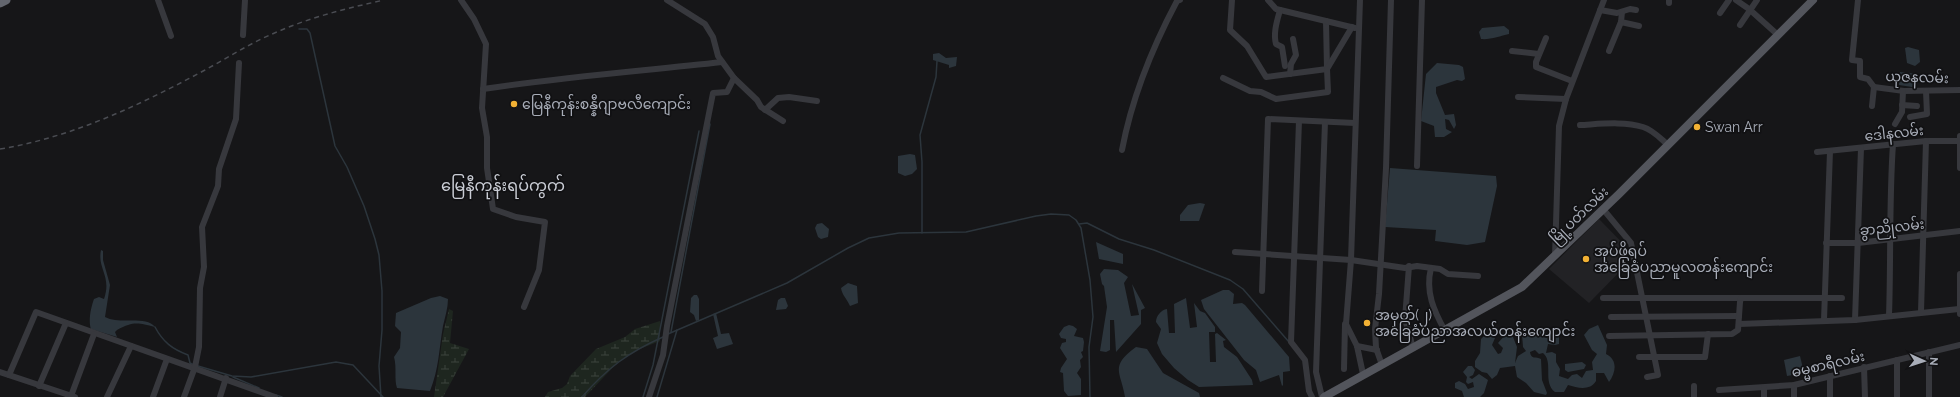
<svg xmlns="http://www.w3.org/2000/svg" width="1960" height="397" font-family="Raleway,'Noto Sans Myanmar',sans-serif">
  <defs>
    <pattern id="wetland-marsh" width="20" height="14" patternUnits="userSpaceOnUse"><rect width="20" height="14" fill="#1e261f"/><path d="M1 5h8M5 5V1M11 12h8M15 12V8" fill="none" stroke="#3c433d"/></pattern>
  </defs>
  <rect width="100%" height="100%" fill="#161618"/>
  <!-- built -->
  <path fill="#222225" d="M1599 219 1635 256 1589 303 1549 269Z"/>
  <!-- wetland -->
  <g fill="url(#wetland-marsh)">
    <path d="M449 309 453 311 450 343 469 349 443 397H434L443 334Z"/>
    <path d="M660 321V341L637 350 618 362 585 397H545L548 392 562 388 567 384 570 376 596 349 625 337 635 329Z"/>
  </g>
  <!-- water -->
  <g fill="#2c353c">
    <path d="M1504 26 1509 30V34C1500 36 1490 40 1481 39L1479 32 1482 28Z"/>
    <path d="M1908 47 1919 50 1920 62 1915 66 1907 63 1905 48Z"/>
    <path d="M939 53 946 58 957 57 956 66 949 68V65L933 60V54Z"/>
    <path d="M1437 63 1459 65 1463 67 1465 79 1462 81 1457 80 1436 87V93L1445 115 1454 114 1456 125 1454 129 1449 120 1445 119 1446 129 1452 132 1444 137H1435L1434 126 1421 121 1426 74Z"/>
    <path d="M1900 72 1918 74 1917 85 1912 87 1899 85Z"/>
    <path d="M910 154 915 155 917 169 912 174 905 176 898 173V156Z"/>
    <path d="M1390 168 1496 176 1497 186 1485 242 1467 245 1435 241 1436 230 1385 227Z"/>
    <path d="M1200 203 1205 204 1199 221H1180V215L1188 205Z"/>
    <path d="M822 223 829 229 828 237 821 239 818 237 815 228 817 224Z"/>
    <path d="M1096 242 1123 254V264L1099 259Z"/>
    <path d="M101 250 103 251V260L110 285 105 317C120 325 146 315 155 327 138 323 134 321 117 330L115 332 117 337 91 329C88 321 91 307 94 299L99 297 104 299C112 276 97 269 101 250Z"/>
    <path d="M1104 269 1118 270 1128 277 1124 283 1131 316 1139 315 1132 284 1145 308 1141 310V324L1116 352 1114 320H1110V350L1106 352 1100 351 1107 307 1104 286 1102 284 1100 274Z"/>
    <path d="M848 283 857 286 858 303 850 306C847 299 842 295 841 288Z"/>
    <path d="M1223 290H1229L1234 294 1233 304 1242 303 1245 305 1289 357 1290 371 1283 372V385L1282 386 1279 375 1260 382 1256 370 1244 360 1204 309 1201 300Z"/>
    <path d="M694 295H697L699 299V320L696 321 694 315 690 312 691 298Z"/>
    <path d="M440 296 448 299C448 308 445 317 443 326 439 349 439 369 430 391L397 388C394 379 397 368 394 357L400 348 401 332 395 326 396 313 431 298Z"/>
    <path d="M781 298H785L788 306 786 309 776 310 778 300Z"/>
    <path d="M1186 298 1190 328 1197 327 1194 303 1200 311 1205 313 1215 327V332H1209L1210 362H1216L1215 334 1217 333 1226 340 1223 341 1224 347 1237 357 1252 380 1253 385 1199 387 1188 380 1174 368 1162 354 1157 343 1161 329 1156 322C1156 316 1161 310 1167 309L1169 333H1175L1174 304Z"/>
    <path d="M716 313 721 334 729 333 733 344 717 349 713 338 718 336 713 314Z"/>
    <path d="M1069 325 1073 326 1077 329 1074 336 1083 338 1084 342 1083 351 1081 352 1083 357 1080 360 1081 367 1077 373 1081 379V395L1068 396 1064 391 1063 373 1060 372 1061 368 1067 359 1060 348 1062 343 1066 342V339L1061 338 1059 334 1064 327Z"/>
    <path d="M1598 325 1607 345 1606 354C1618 360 1616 372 1609 382L1604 373H1596V381C1590 391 1578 388 1568 385L1564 392H1555C1542 382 1554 362 1543 353L1539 354 1535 350 1530 352C1531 360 1536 356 1541 359L1542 380 1547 393 1546 395 1534 392 1526 383 1517 377 1515 366 1500 368 1497 375 1492 379 1487 373 1482 372 1475 367V361L1480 353 1481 339 1486 334H1489L1495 338 1492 345 1498 354 1501 353 1503 348 1498 343 1505 335 1513 337 1517 347 1515 363 1518 356 1526 351 1523 347 1522 334 1526 333 1529 328H1541L1543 331 1539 336 1547 338 1550 335 1554 334 1559 337V344L1555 345 1548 344 1546 353 1552 352 1556 354V362L1560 369 1559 376 1568 379 1572 375 1577 374 1582 378 1586 371 1593 370 1592 362 1597 354 1592 350 1584 335 1589 329Z"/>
    <path d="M1136 347 1147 349 1163 373 1199 393 1200 397H1125C1121 371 1109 367 1136 347Z"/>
    <path d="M1800 356 1804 373 1787 376 1784 360Z"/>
    <path d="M1582 362 1586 365 1584 369 1568 372 1565 370V364Z"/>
    <path d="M1468 366H1472L1475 370 1473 375 1469 377 1472 379 1479 374 1488 380 1484 393 1480 397H1464L1462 391 1455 388V383L1459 381 1465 384 1468 389 1474 387 1473 382 1468 384 1466 382 1467 377 1463 372Z"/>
  </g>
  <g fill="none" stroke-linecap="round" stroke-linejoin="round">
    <!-- stream -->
    <g stroke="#2c353c" stroke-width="1.5">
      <path d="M299 29H307L310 33 335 146 347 167 364 206 375 239 379 255 382 291V330L379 366 381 397"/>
      <path d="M1079 224 1087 223 1119 239 1154 250 1230 280 1243 289 1289 342"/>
      <path d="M922 233V162L920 135 936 77 937 61"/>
      <path d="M155 327C163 342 172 349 188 355L190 363 194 365"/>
      <path d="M671 332 710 124"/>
      <path d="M668 334 787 283 848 248 869 238 899 233 966 232 1036 216 1051 214 1069 215 1076 220 1081 228 1090 280 1093 317 1089 347 1090 397"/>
      <path d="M198 366 232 376 251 377 336 362 353 365 383 397"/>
      <path d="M233 377 259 388"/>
      <path d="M276 395 282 397"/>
      <path d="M582 397C607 368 629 352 663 337"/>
      <path d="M643 397 653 365 699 131"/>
      <path d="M657 397 677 330"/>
    </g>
    <!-- minor -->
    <g stroke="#37383d" stroke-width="6">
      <path d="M158 0 171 36"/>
      <path d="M461 0 474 19 486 44 482 108 487 137V168L493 209 516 217 545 222 539 270 524 307"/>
      <path d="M667 0 705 24 713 37 718 56 734 78"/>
      <path d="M1232 0 1230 30 1247 46 1266 77 1327 69 1326 21"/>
      <path d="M1268 0 1276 9 1355 28"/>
      <path d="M1360 0 1351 260 1346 324 1357 346 1363 374"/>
      <path d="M1736 0 1749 9 1778 35"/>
      <path d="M1858 0 1852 60 1860 61V77L1868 79 1874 87 1872 106"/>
      <path d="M1669 3V0"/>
      <path d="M1280 10C1277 21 1273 33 1276 44L1282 47 1285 66"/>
      <path d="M1600 10 1617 13 1630 9 1636 10"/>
      <path d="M1622 12 1621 22 1639 26"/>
      <path d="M1720 13 1729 0"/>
      <path d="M1740 25 1757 0"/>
      <path d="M243 35 245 0"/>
      <path d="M1546 38 1536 62V67L1572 81"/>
      <path d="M1512 51 1539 54"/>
      <path d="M1609 51 1621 22"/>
      <path d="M1290 74 1291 64 1296 55 1293 39"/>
      <path d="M1223 78 1250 91 1261 92 1276 99 1328 92 1327 69 1352 27"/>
      <path d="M1874 87 1904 91 1960 90"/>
      <path d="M483 89C563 77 642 71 722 62"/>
      <path d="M1518 97 1566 99"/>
      <path d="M1902 105 1917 106"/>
      <path d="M765 110 778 98 789 97 817 101"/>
      <path d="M1910 117 1927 114 1926 91"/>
      <path d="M1299 121 1291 342 1305 360 1309 391 1312 397"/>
      <path d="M1895 124 1902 112 1903 91"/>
      <path d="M1580 125C1600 124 1624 121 1643 127 1653 130 1660 138 1668 145"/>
      <path d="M1960 136V168"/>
      <path d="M1122 150C1132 97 1152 48 1177 1L1180 0"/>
      <path d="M1817 152 1926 141H1960"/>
      <path d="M1417 166 1422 0"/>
      <path d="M1603 209 1631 243 1658 375 1647 377"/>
      <path d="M1826 243H1858L1960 231"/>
      <path d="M1235 252 1351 260 1405 268 1417 266 1440 269 1448 274 1478 276"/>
      <path d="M1555 256 1559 126 1566 99 1604 0"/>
      <path d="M1409 266 1405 319 1413 348"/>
      <path d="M1431 268C1425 292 1434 311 1445 331"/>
      <path d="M1960 274V314"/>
      <path d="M1262 291 1268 119 1355 123"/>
      <path d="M1603 298H1741"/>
      <path d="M1921 312 1926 141"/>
      <path d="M1889 316C1891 259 1889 201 1893 144"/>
      <path d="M1611 317 1739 316"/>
      <path d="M1824 320 1830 151"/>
      <path d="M1855 320 1861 148"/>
      <path d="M1739 324 1855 320 1959 309"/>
      <path d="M1609 336 1732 334 1738 330 1740 302 1741 298H1842"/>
      <path d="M1357 346 1377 350"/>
      <path d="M1929 352V397"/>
      <path d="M1639 357H1705L1708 334"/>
      <path d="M1897 360V397"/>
      <path d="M1382 365 1376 348 1375 329 1379 294 1386 168 1391 0"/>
      <path d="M1864 367 1865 397"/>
      <path d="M1344 369 1345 324"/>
      <path d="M0 372 75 397"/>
      <path d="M9 375 36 312 275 397"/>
      <path d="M1830 376V397"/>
      <path d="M1794 385V397"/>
      <path d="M39 386 66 323"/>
      <path d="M1694 386V397"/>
      <path d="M1719 390 1794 385 1960 345"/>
      <path d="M71 396 94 334"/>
      <path d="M107 397 131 346"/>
      <path d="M153 397 167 359"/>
      <path d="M184 397 195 367 199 347 200 288 204 267 202 227 218 186 219 169 236 119 239 63"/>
      <path d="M220 397 226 378"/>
      <path d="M649 397 663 355 667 326 713 93 727 92 734 78 757 100 761 107 783 121"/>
      <path d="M1322 397 1316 372 1325 122"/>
      <path d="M1764 397V388"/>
    </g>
    <!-- major -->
    <path stroke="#53555c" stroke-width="8" d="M1324 397 1522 287 1619 194 1813 0"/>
    <!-- highway -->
    <path stroke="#63666e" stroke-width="9" d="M0 3 6 0"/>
    <!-- rail -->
    <path stroke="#4a4c52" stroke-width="1.5" stroke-dasharray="5 4" stroke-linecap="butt" d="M0 149C73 137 140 105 205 70 229 57 252 42 277 32 311 17 348 8 384 0"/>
  </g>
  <!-- markers -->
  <g fill="#f2b134" stroke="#111113" stroke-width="1.5">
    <circle cx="514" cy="104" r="4"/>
    <circle cx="1697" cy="127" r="4"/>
    <circle cx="1586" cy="259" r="4"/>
    <circle cx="1367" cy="323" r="4"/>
  </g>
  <g text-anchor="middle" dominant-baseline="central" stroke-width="3.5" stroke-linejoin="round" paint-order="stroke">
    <!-- street labels -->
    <g font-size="14" fill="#a8adb8" stroke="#111113">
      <text transform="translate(1917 77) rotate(2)">ယုဇနလမ်း</text>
      <text transform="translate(1894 133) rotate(-6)">ဒေါနလမ်း</text>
      <text transform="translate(1579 215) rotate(-44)">မြို့ပတ်လမ်း</text>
      <text transform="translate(1892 227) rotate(-6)">ခွာညိုလမ်း</text>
      <text transform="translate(1828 364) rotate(-13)">ဓမ္မစာရီလမ်း</text>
    </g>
    <!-- poi labels -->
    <g font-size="14" fill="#a8adb8" stroke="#111113" text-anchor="start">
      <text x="522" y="104">မြေနီကုန်းစန္နီဂျာဗလီကျောင်း</text>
      <text x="1705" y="127">Swan Arr</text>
      <text x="1594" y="251">အုပ်ဖိုရပ်<tspan x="1594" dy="16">အခြေခံပညာမူလတန်းကျောင်း</tspan></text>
      <text x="1375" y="315">အမှတ်(၂)<tspan x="1375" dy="16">အခြေခံပညာအလယ်တန်းကျောင်း</tspan></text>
    </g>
    <!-- quarter labels -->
    <g font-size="16" fill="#c9ccd4" stroke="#111113">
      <text x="503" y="185">မြေနီကုန်းရပ်ကွက်</text>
    </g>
  </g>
  <!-- north arrow -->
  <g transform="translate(1924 361) rotate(93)" stroke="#111113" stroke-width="3" paint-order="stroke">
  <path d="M0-3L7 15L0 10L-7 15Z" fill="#a8adb8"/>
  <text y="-6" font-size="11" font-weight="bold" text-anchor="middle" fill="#a8adb8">N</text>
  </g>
</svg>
